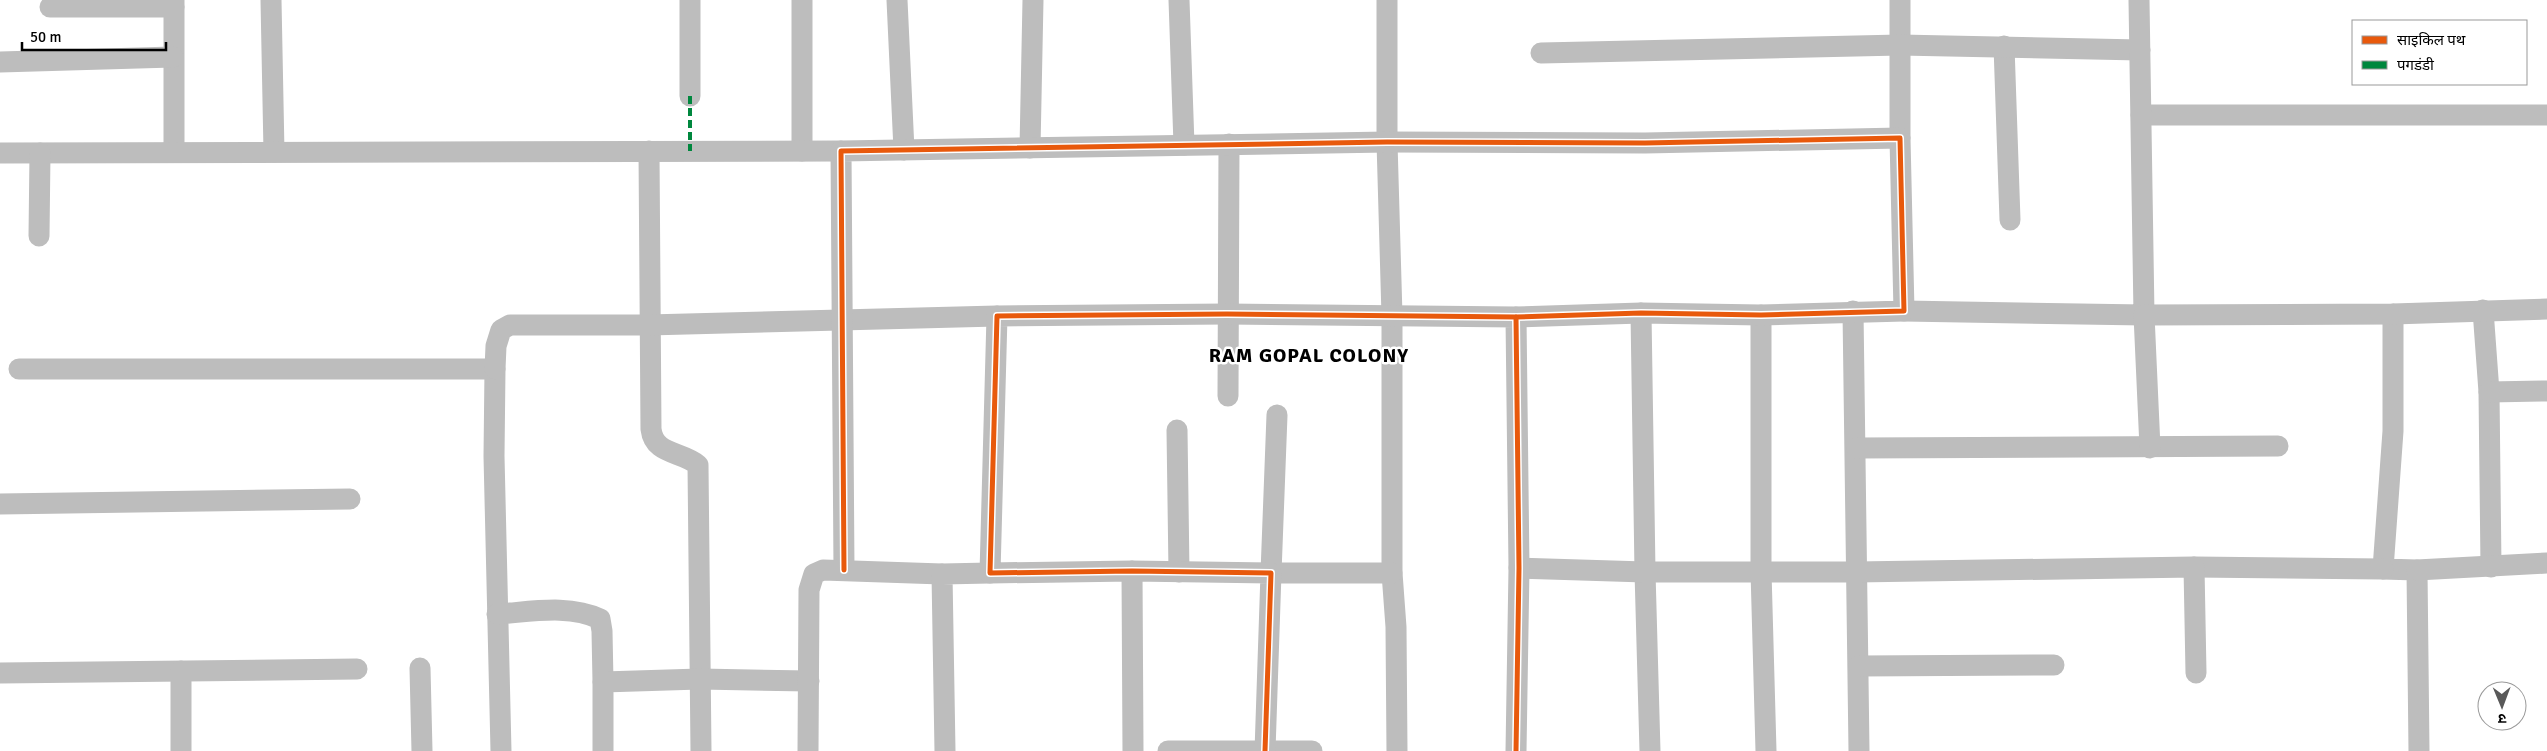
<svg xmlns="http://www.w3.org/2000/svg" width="2547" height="751" font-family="Signika,'Noto Sans Devanagari',sans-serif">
  <rect width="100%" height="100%" fill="#fff"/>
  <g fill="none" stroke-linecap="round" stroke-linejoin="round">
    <!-- street -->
    <g stroke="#bdbdbd" stroke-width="21">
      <path d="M174 0V151"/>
      <path d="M271 0 274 152"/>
      <path d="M802 0V151"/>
      <path d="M897 0 904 150"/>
      <path d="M1179 0 1184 145"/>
      <path d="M1387 0V142L1392 316V573L1396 627 1397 751"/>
      <path d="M1900 0V138"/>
      <path d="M50 7H174"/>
      <path d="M2004 46 2010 220"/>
      <path d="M1541 53 1900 45 2140 50"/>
      <path d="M0 62 173 57"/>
      <path d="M690 96V0"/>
      <path d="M2141 115H2547"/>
      <path d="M1030 148 1033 0"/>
      <path d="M649 151 651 429C654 455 681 451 698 465L701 751"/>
      <path d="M0 153 841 151"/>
      <path d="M39 236 40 153"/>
      <path d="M2483 310 2489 392 2491 567"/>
      <path d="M1853 311 1859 751"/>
      <path d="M1904 311 2144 315 2139 0"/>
      <path d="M1641 313 1645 572 1650 751"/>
      <path d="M2393 314V431L2383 569 2417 570 2419 751"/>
      <path d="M1761 315V571L1766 751"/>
      <path d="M19 369H495L494 456 501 751"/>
      <path d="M495 369 496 346 501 330 510 325H648L997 316"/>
      <path d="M2489 392 2547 391"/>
      <path d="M1228 396 1229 144"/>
      <path d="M1277 415 1271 573H1392"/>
      <path d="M1177 430 1179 572"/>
      <path d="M1857 448 2278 446"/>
      <path d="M2150 448 2144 315 2393 314 2547 309"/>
      <path d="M0 504 350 499"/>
      <path d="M2194 567 2383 569"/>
      <path d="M1519 568 1645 572H1856L2194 567 2196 673"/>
      <path d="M844 570 841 151 1387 142 1645 143 1900 138 1904 311 1761 315 1641 313 1516 317"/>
      <path d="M2417 570 2547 563"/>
      <path d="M1132 571 1133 751"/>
      <path d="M497 614C530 612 569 604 600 619L602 631 603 682"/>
      <path d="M1859 666 2054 665"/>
      <path d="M420 668 422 751"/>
      <path d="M0 673 357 669"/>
      <path d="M181 751V671"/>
      <path d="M603 751V682L700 679 809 681"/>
      <path d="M808 751 809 590 814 574 823 570 942 574"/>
      <path d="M945 751 942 574 990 573"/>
      <path d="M1168 751H1312"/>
      <path d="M1265 751 1271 573 1132 571 990 573 997 316 1227 314 1516 317 1519 568 1516 751"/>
    </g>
    <!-- quiet -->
    <path stroke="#00873e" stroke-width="4" stroke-dasharray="8 4" stroke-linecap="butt" d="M690 96V151"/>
    <!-- cycleway casing -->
    <g stroke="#fff" stroke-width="8">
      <g id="cycleway">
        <path d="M844 570 841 151 1387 142 1645 143 1900 138 1904 311 1761 315 1641 313 1516 317"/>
        <path d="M1265 751 1271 573 1132 571 990 573 997 316 1227 314 1516 317 1519 568 1516 751"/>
      </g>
    </g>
    <!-- cycleway -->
    <use href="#cycleway" stroke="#e8590c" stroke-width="5"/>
  </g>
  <g text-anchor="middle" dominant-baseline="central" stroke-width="5" stroke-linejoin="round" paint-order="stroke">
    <!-- district labels -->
    <g font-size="20" font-weight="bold" letter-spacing="1" fill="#000" stroke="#fff">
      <text x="1309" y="355">RAM GOPAL COLONY</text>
    </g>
  </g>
  <!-- legend -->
  <rect x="2352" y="20" width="175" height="65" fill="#ffffff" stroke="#999999"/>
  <rect x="2362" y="36" width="25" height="8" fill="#e8590c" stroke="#999999"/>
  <text x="2397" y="45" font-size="15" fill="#000000">साइकिल पथ</text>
  <rect x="2362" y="61" width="25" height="8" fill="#00873e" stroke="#999999"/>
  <text x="2397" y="70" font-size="15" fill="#000000">पगडंडी</text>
  <!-- north arrow -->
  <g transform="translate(2502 706) rotate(179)"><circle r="24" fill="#ffffff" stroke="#999999"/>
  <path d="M0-4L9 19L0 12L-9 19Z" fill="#595959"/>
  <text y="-8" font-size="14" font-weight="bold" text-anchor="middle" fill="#000000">उ</text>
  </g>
  <!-- scale -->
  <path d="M22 42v8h144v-8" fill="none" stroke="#000000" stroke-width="2.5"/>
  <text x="30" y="42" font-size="15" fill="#000000" stroke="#ffffff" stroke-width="4" paint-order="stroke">50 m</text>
</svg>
